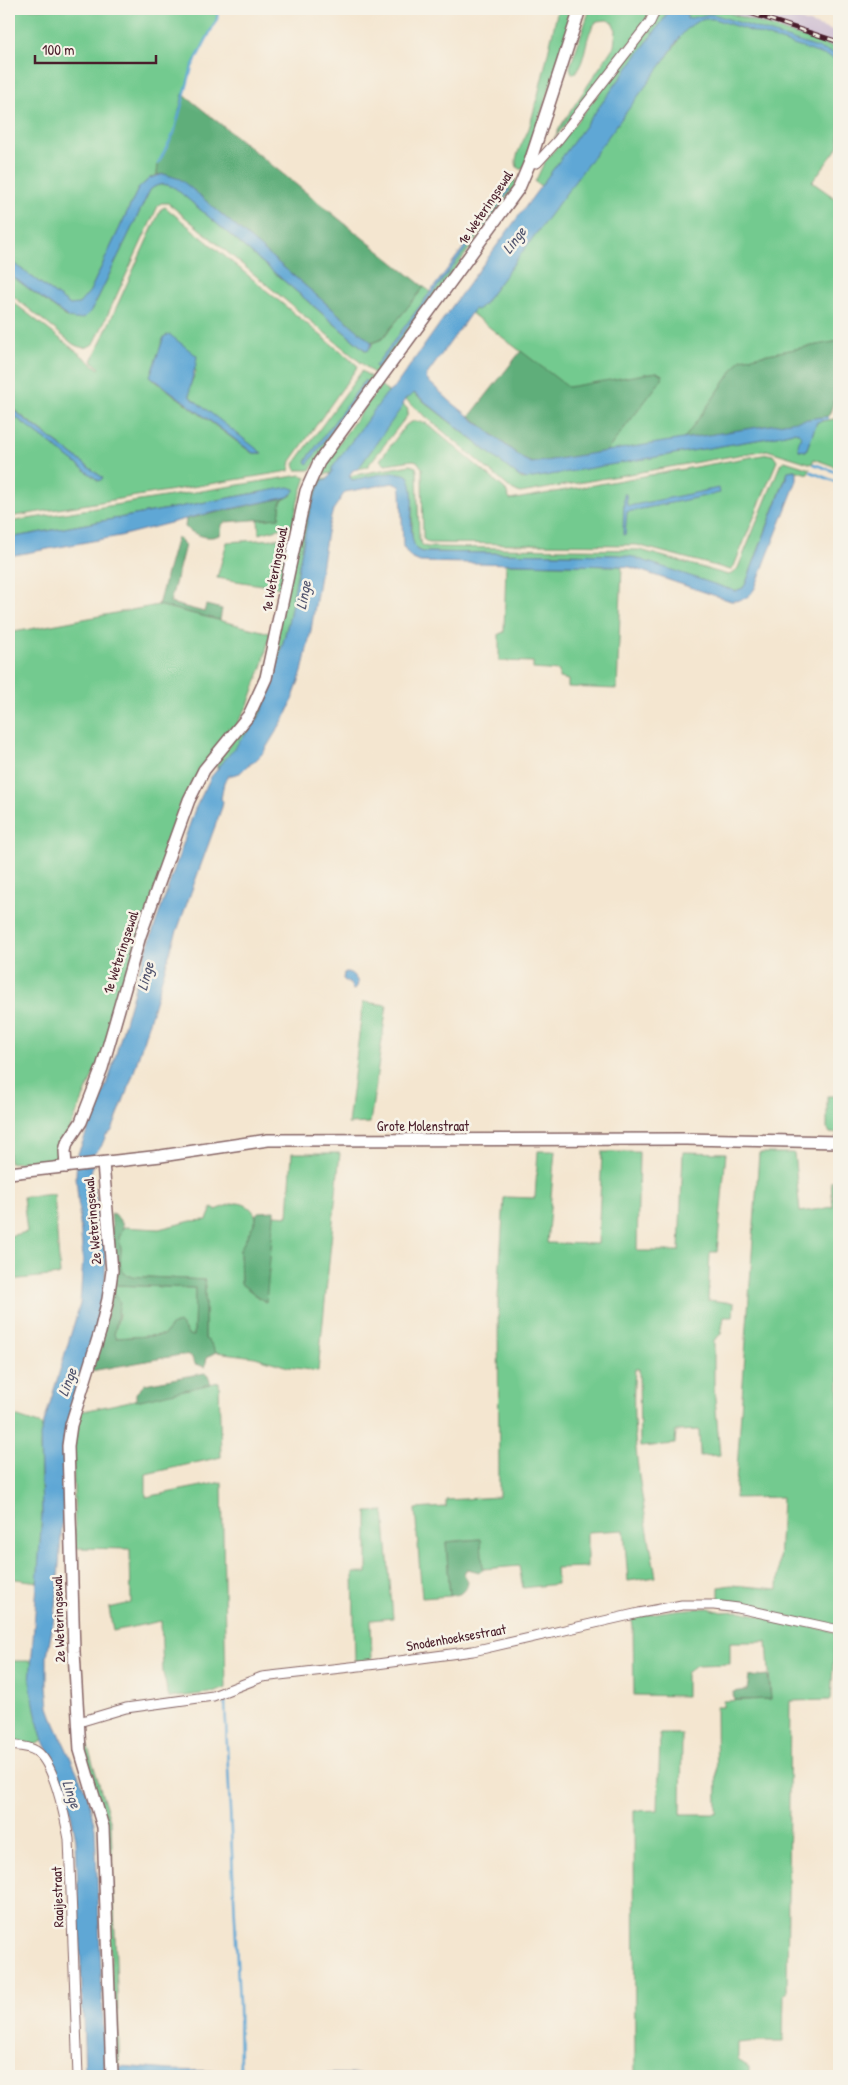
<svg xmlns="http://www.w3.org/2000/svg" width="848" height="2085" font-family="'Patrick Hand',sans-serif">
  <rect width="100%" height="100%" fill="#f7f3e8"/>
  <filter id="ink" filterUnits="userSpaceOnUse"><feTurbulence type="fractalNoise" baseFrequency=".02" numOctaves="2"/><feDisplacementMap in="SourceGraphic" scale="10" xChannelSelector="R" yChannelSelector="G"/><feConvolveMatrix kernelMatrix="1 2 1 2 8 2 1 2 1" color-interpolation-filters="sRGB"/></filter>
  <filter id="wash" filterUnits="userSpaceOnUse"><feTurbulence type="fractalNoise" baseFrequency=".0096" numOctaves="4" result="noise"/><feDisplacementMap in="SourceGraphic" scale="20" xChannelSelector="R" yChannelSelector="G"/><feGaussianBlur stdDeviation="1.12" result="paint"/><feColorMatrix in="noise" values="0 0 0 0 0 0 0 0 0 0 0 0 0 0 0 0 0 1.4 0 .05"/><feComposite in="paint" operator="in"/></filter>
  <g filter="url(#wash)">
    <rect width="100%" height="100%" fill="#f4e6d0"/>
    <!-- industrial -->
    <path fill="#cebed2" d="M717 9H768L839 33V49Z"/>
    <!-- green -->
    <g fill="#73ca8f" stroke="#5e745d" fill-rule="evenodd">
      <path d="M9 9H218L217 19 192 67 174 133 158 164 157 175 150 178 138 189 90 291 82 302 75 306 70 305 9 260Z"/>
      <path d="M558 9H575L523 169H519C509 161 527 137 530 125 541 87 549 47 558 9Z"/>
      <path d="M590 9H652L642 28 554 139 560 127 614 46 616 30 612 22 607 20 597 21C583 35 588 61 574 74H572L570 67Z"/>
      <path d="M661 9H669L664 19 541 186 535 182 544 163 654 23Z"/>
      <path d="M687 9H717L839 49V146L812 182 839 201V341L741 359 684 439 606 452 662 379V375L657 372 568 388 471 313 474 309 480 308 483 305 677 43 686 19Z"/>
      <path d="M515 179 516 185 377 376 168 203H161L158 206 95 342C88 349 82 349 73 344L9 293V274L68 318 95 304 150 190C158 183 166 183 175 188L366 351 372 346V343L382 339 424 287 431 292 375 367 510 189 508 188Z"/>
      <path d="M165 207 358 366 291 461 289 471 9 517V412L99 481 103 478 9 406V299L99 369 100 368 92 361 161 209ZM164 337 196 371 189 388 190 397 261 453H252L150 377Z"/>
      <path d="M362 371 374 379 310 470H296L294 464ZM365 381H366L307 463 306 462 310 455Z"/>
      <path d="M381 385 388 392 332 468V473L322 475 317 473Z"/>
      <path d="M413 393 522 479 768 438 793 432 800 433 801 436 798 445 799 450 806 451 817 422 839 418V468L814 459 812 464 767 450 520 493 510 488 405 399Z"/>
      <path d="M402 404 408 409 407 416 367 467 358 469Z"/>
      <path d="M414 421 426 423 505 489 510 500 768 454 773 455 777 461 734 566 731 570 637 545 429 543 423 539 422 468 417 461 413 460 385 464 380 460 406 425Z"/>
      <path d="M785 461 810 469 808 474 794 470 788 471 746 583 743 588 735 591 620 555 422 552 417 550 412 541V492L396 474 352 480 349 476 410 465 416 467 417 471 419 539 423 546 427 547 640 550 728 575 734 573 738 568 781 463Z"/>
      <path d="M301 475 306 477 298 501 292 528 278 529 259 534 258 520 279 518 281 501 292 495 261 492 9 538V522Z"/>
      <path d="M328 478 314 501 308 517 289 619 271 690 264 708 249 732 218 769 216 767 218 760 258 708 301 525 315 479Z"/>
      <path d="M291 538 281 588 217 578 227 542Z"/>
      <path d="M506 564 622 566 617 689 568 687V680L559 678V671L533 669V662L499 661V634L504 632Z"/>
      <path d="M158 605 270 633 263 664 248 705 236 726 191 783 102 1055 62 1147 60 1158 55 1160 9 1163V633Z"/>
      <path d="M363 1002 387 1005 370 1123 348 1124Z"/>
      <path d="M827 1096H839V1134L830 1133 827 1128Z"/>
      <path d="M538 1151H555L547 1243 598 1244 602 1152H639L637 1251H679L683 1152 726 1153 717 1252H710L708 1300 734 1303 733 1317H724L721 1334 714 1340V1387L720 1455 700 1456 699 1430 676 1431 675 1444 640 1447 639 1369H635C629 1438 644 1509 656 1577L628 1581 624 1530 587 1532V1567L556 1568 557 1584 523 1588 519 1566 483 1569 480 1539 446 1542 450 1596 422 1598 415 1509 446 1507V1500L499 1497 498 1297 504 1197 535 1198Z"/>
      <path d="M292 1153H340L318 1371 288 1367 255 1357 216 1352 210 1342 205 1339V1280L128 1276 121 1270 120 1263 121 1249 119 1238 123 1227 159 1229 191 1221 207 1220 212 1208 216 1210C222 1208 229 1204 236 1203 246 1203 256 1210 256 1220L240 1250 241 1284 265 1302 274 1215 288 1216Z"/>
      <path d="M759 1153H794L800 1212 833 1207 831 1181 839 1180V1628L719 1603V1587L731 1585 778 1589 782 1497 735 1498Z"/>
      <path d="M54 1194 60 1275 9 1280V1236L27 1232 23 1197Z"/>
      <path d="M114 1285 195 1288 194 1337 188 1335 183 1327 175 1324 164 1335 116 1338 114 1335 119 1314 113 1292Z"/>
      <path d="M219 1382 221 1457 146 1474V1497L222 1482 226 1688 216 1692 169 1698 163 1673 161 1621 113 1631 109 1608 131 1603 130 1549 75 1548 73 1444 79 1412Z"/>
      <path d="M9 1414 42 1425 40 1447 42 1514 38 1582 9 1578Z"/>
      <path d="M384 1511 393 1618 371 1620 372 1663 355 1665 353 1573H367V1512Z"/>
      <path d="M709 1608 721 1612 739 1611 835 1632 831 1700 790 1701 787 1993 784 1994 783 2041H758L738 2043V2060L749 2067V2076H635L634 1811 658 1810 660 1734H682L681 1814H717L716 1707H723V1701L771 1699 767 1642H730V1664L696 1665 686 1673V1696L634 1695 633 1626 632 1621 629 1620C655 1611 682 1609 709 1608Z"/>
      <path d="M9 1661H32L30 1682 43 1741 34 1745 9 1740Z"/>
      <path d="M89 1720 87 1730V1744L111 1823 120 2073 128 2075 162 2076H116L105 1826 86 1764 84 1726Z"/>
    </g>
    <!-- forest -->
    <g fill="#5eae7a" stroke="#546652">
      <path d="M183 94 424 287 382 339 372 343 192 189 164 174 157 175 158 164 174 133Z"/>
      <path d="M839 341V386L829 416 684 439 741 359Z"/>
      <path d="M521 351 568 387 657 372 662 375V379L606 452 532 463 523 459 470 416Z"/>
      <path d="M288 497 281 501 279 518 225 522 222 525 221 534C210 541 194 535 185 527L186 519Z"/>
      <path d="M177 537 185 545 170 603 204 612 206 605 222 609 220 620 158 605Z"/>
      <path d="M274 1211V1215L266 1302 241 1284 240 1250 256 1220V1214L259 1212Z"/>
      <path d="M111 1213 115 1214 122 1223 123 1227 119 1238 121 1250 120 1264 121 1270 128 1276 205 1280V1339L210 1342 216 1352 207 1357 205 1367 195 1364 191 1356 180 1355 91 1371 113 1292 120 1302 114 1335 116 1338 164 1335 171 1326 179 1323 188 1335 194 1336 195 1288 114 1285Z"/>
      <path d="M205 1373 208 1375 211 1384 136 1401V1393L145 1384Z"/>
      <path d="M481 1539 483 1570 479 1572 468 1569 465 1571 464 1575 468 1582C466 1594 460 1594 450 1596L446 1542Z"/>
      <path d="M768 1675 771 1699 734 1700 733 1692 747 1690 749 1677Z"/>
      <path d="M173 1705 176 1707 90 1724 89 1720 118 1712Z"/>
    </g>
    <!-- water -->
    <g fill="#5ea7d5" stroke="#546380">
      <path d="M669 9H687V19L709 14 716 15 839 55V60L714 19C687 16 676 45 662 64L483 305 477 310 474 309 426 376 427 380 451 402 523 459 532 463 821 417 822 421 817 422 806 451 799 450 798 445 801 436 799 433 793 432 768 438 527 479 518 476 414 393 410 397 406 398 402 404V407L358 469 353 470 349 476 352 480C365 478 398 468 408 476 419 497 404 531 417 550L422 552 620 555 633 557 735 591 743 588 746 583 787 475 788 471 794 470 797 472V480L755 588C749 598 742 601 731 601L630 567 619 566 420 562 411 558 403 547 401 491 400 486 393 483 345 492 333 510 327 532 311 630 302 672 288 712 263 753 254 762 248 765 240 773 228 776 224 782 221 799 223 801 222 807 174 939 133 1075 113 1128 111 1132 106 1135 101 1147 94 1154 91 1174 106 1244 105 1293 101 1313 64 1438 63 1510 56 1606 47 1657V1686L49 1707 55 1724 88 1796 95 1828 105 2064 101 2076H88L85 2069 76 1839 68 1800 58 1772 43 1741 37 1720 30 1682 42 1514 40 1436 80 1304 83 1259 76 1176 77 1156 110 1075 141 966 195 809 211 777 258 719 271 690 289 619 308 517C313 503 315 493 323 480H327L332 472V468L386 394 394 388 456 301 664 19Z"/>
      <path d="M164 174 180 179 192 189 370 341 372 343 368 351 364 349 175 188C166 183 158 183 150 190L95 304C88 316 83 322 69 318L9 274V260L70 305 79 304 90 291 138 189 150 178Z"/>
      <path d="M508 188 510 190 377 368 375 366Z"/>
      <path d="M169 334 197 356C196 371 188 385 190 397L262 453H253L150 376 164 337Z"/>
      <path d="M365 380 367 382 308 464 306 462 310 455Z"/>
      <path d="M9 407 13 410 103 478 99 481 9 412Z"/>
      <path d="M289 487 295 489V491L288 497 197 516 120 536 9 556V538Z"/>
      <path d="M719 488 720 493 627 512 625 535H623L624 494H626L627 505 629 506Z"/>
      <path d="M346 972C352 972 356 978 358 983L356 989 353 990 350 984 343 979 344 973Z"/>
      <path d="M120 2066 171 2070 387 2075V2076H142L122 2074 120 2073Z"/>
    </g>
    <g fill="none" stroke-linecap="round" stroke-linejoin="round">
      <!-- stream -->
      <g stroke="#5ea7d5" stroke-width="2.5">
        <path d="M158 164 174 133 192 67 217 19 218 9"/>
        <path d="M821 419 828 418"/>
        <path d="M814 464 839 473"/>
        <path d="M811 472 839 483"/>
        <path d="M225 1702 239 2004 240 2071"/>
      </g>
    </g>
  </g>
  <g filter="url(#ink)">
    <g fill="none" stroke-linecap="round" stroke-linejoin="round">
      <!-- minor casing -->
      <g stroke="#866565" stroke-width="11">
        <g id="minor">
          <path d="M530 162 537 163 558 140 650 22 656 9"/>
          <path d="M79 1722 126 1708 213 1696 262 1677 377 1664 473 1651 639 1613 682 1605H714L738 1608 839 1630"/>
          <path d="M9 1745C17 1746 29 1746 36 1751 55 1763 65 1818 69 1839L78 2076"/>
        </g>
      </g>
      <!-- tertiary casing -->
      <g stroke="#866565" stroke-width="14">
        <g id="tertiary">
          <path d="M103 1163 112 1271 108 1299 100 1332 71 1425 68 1446 74 1652 80 1750 103 1827 112 2076"/>
          <path d="M66 1167 65 1151 67 1143 81 1122 102 1068 140 936 189 800 204 770 249 715 266 678 306 491 319 462 519 188 530 162 580 9"/>
          <path d="M9 1173 161 1156 268 1140 686 1139 839 1142"/>
        </g>
      </g>
      <!-- minor -->
      <use href="#minor" stroke="#fff" stroke-width="9"/>
      <!-- tertiary -->
      <use href="#tertiary" stroke="#fff" stroke-width="11"/>
      <!-- rail casing -->
      <g stroke="#4a1f2b" stroke-width="4.5">
        <path id="rail" d="M737 9 839 42"/>
      </g>
      <!-- rail -->
      <use href="#rail" stroke="#f7f3e8" stroke-width="2.5" stroke-dasharray="8" stroke-linecap="butt"/>
    </g>
  </g>
  <g text-anchor="middle" dominant-baseline="central" stroke-width="5" stroke-linejoin="round" paint-order="stroke">
    <!-- street labels -->
    <g font-size="14" fill="#4a1f2b" stroke="#f7f3e8">
      <text transform="translate(485 207) rotate(-56)">1e Weteringsewal</text>
      <text transform="translate(274 569) rotate(-79)">1e Weteringsewal</text>
      <text transform="translate(120 952) rotate(-72)">1e Weteringsewal</text>
      <text x="423" y="1125">Grote Molenstraat</text>
      <text transform="translate(92 1221) rotate(-95)">2e Weteringsewal</text>
      <text transform="translate(58 1619) rotate(-92)">2e Weteringsewal</text>
      <text transform="translate(456 1637) rotate(-10)">Snodenhoeksestraat</text>
      <text transform="translate(57 1897) rotate(-92)">Raaijestraat</text>
    </g>
    <!-- water labels -->
    <g font-size="15" font-style="italic" fill="#52556f" stroke="#f7f3e8">
      <text transform="translate(514 240) rotate(-53)">Linge</text>
      <text transform="translate(303 595) rotate(-79)">Linge</text>
      <text transform="translate(145 976) rotate(-75)">Linge</text>
      <text transform="translate(67 1382) rotate(-70)">Linge</text>
      <text transform="translate(72 1794) rotate(71)">Linge</text>
    </g>
  </g>
  <!-- margin -->
  <rect width="848" height="2085" fill="none" stroke="#f7f3e8" stroke-width="30"/>
  <!-- scale -->
  <path d="M35 55v8h121v-8" fill="none" stroke="#4a1f2b" stroke-width="2.5"/>
  <text x="42" y="55" font-size="15" fill="#4a1f2b" stroke="#f7f3e8" stroke-width="4" paint-order="stroke">100 m</text>
</svg>
